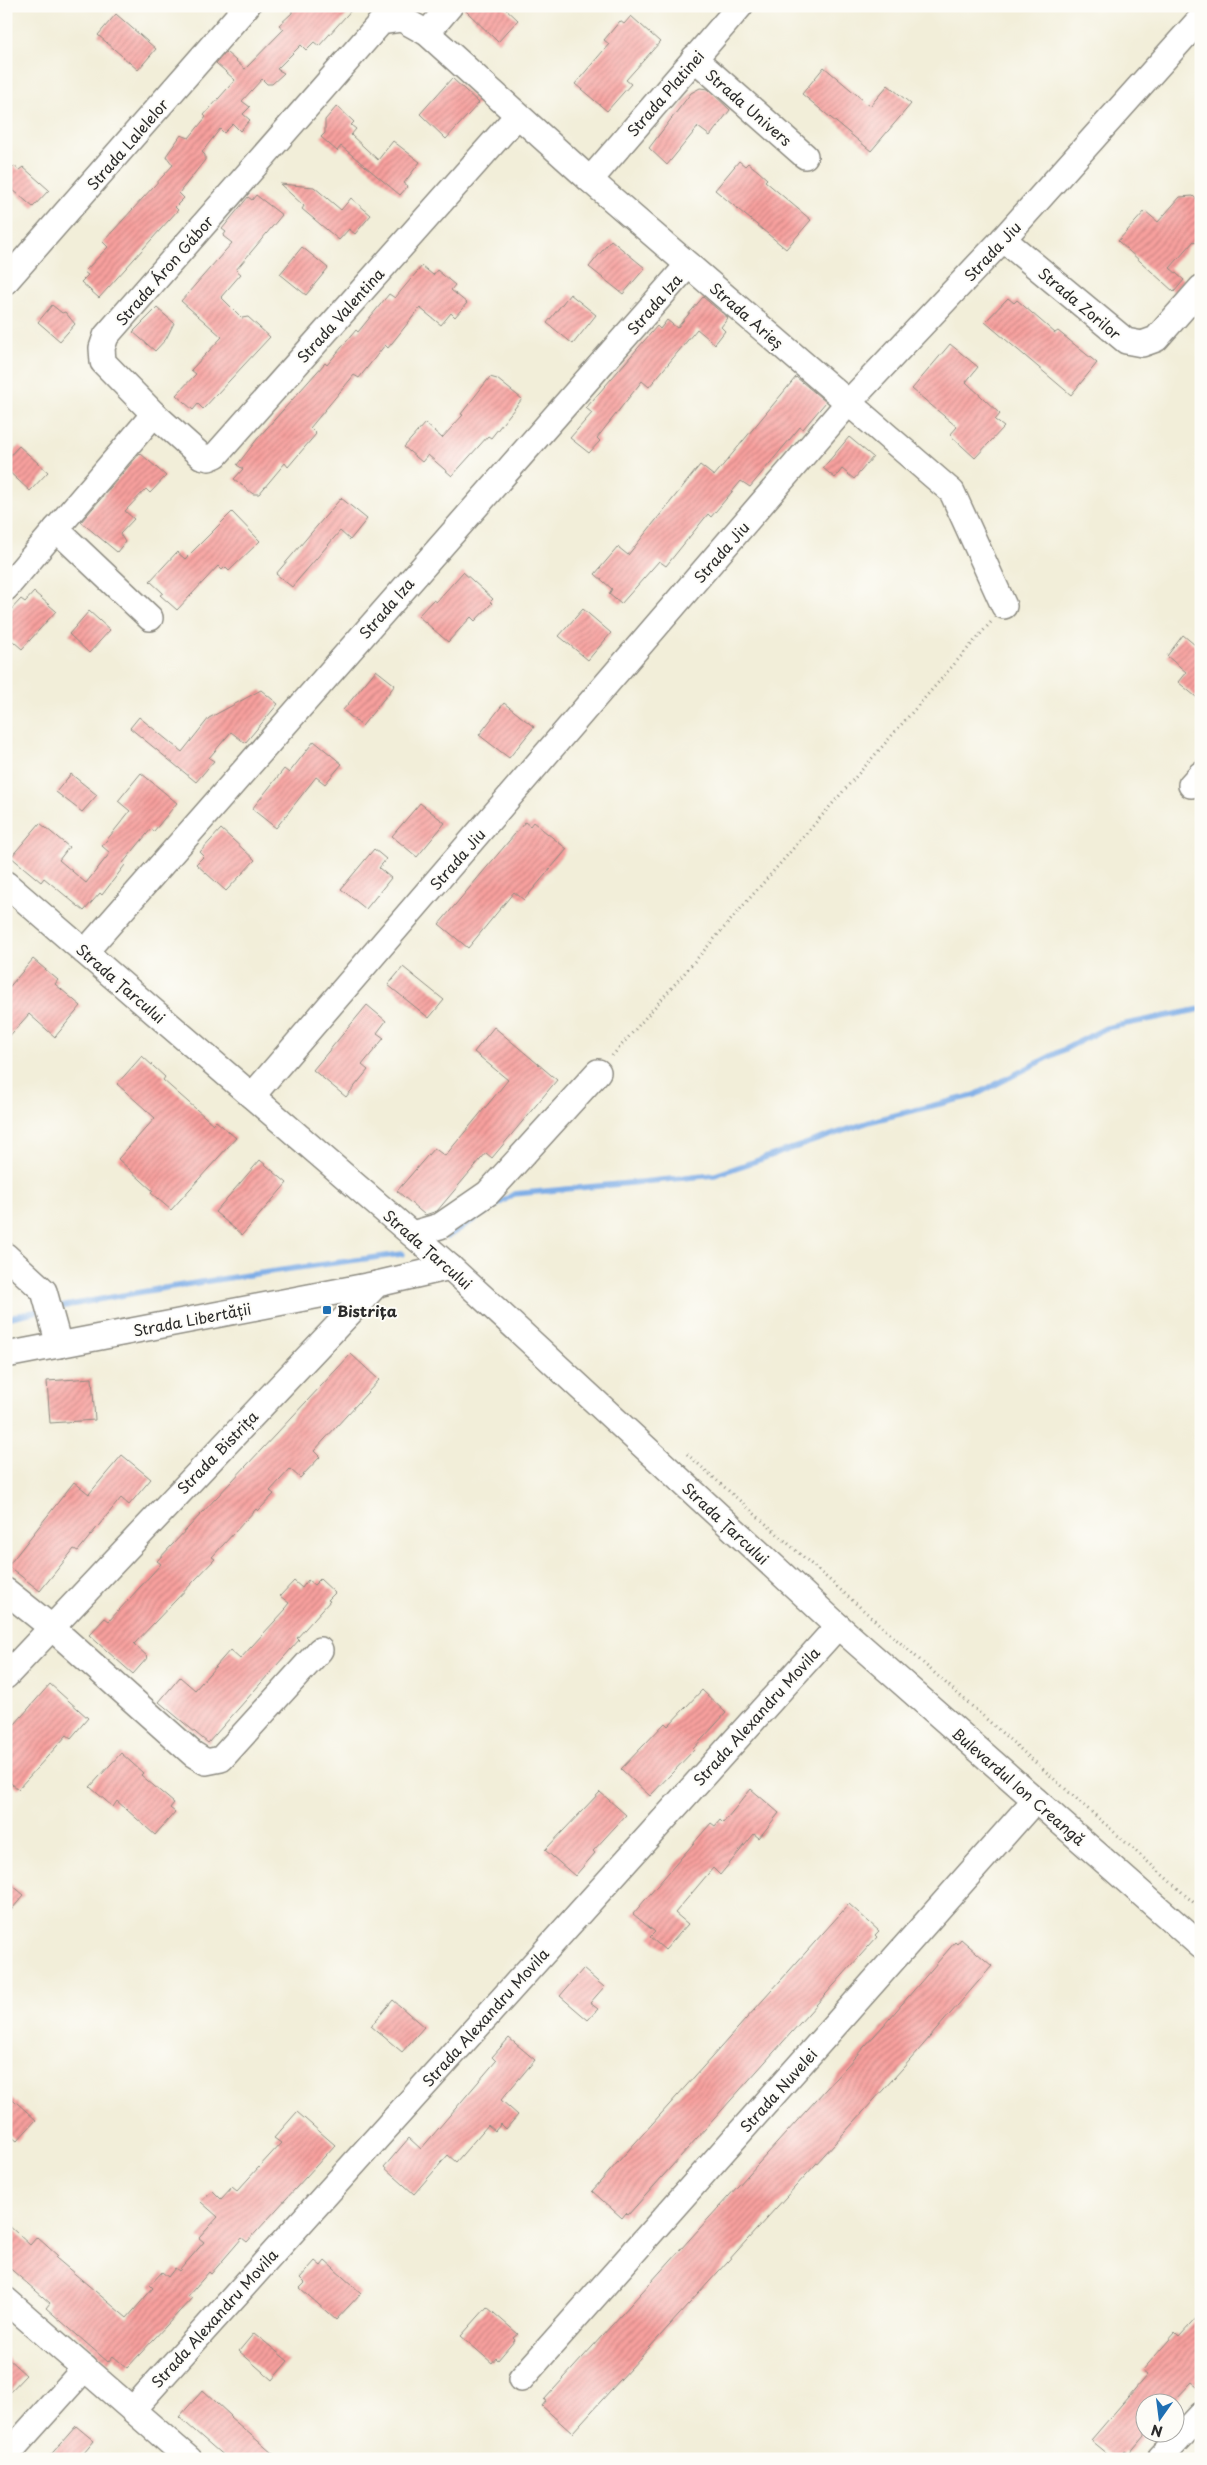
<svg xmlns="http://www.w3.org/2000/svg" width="1207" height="2465" font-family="'Playpen Sans',sans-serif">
  <defs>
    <pattern id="building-hatch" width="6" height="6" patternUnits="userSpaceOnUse" patternTransform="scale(1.25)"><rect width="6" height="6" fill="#f8a09e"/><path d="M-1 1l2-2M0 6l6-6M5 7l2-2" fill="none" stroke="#c98381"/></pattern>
  </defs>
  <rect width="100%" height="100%" fill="#fdfcf7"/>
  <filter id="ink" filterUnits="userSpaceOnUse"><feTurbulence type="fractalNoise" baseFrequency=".02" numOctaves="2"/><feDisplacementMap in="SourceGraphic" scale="10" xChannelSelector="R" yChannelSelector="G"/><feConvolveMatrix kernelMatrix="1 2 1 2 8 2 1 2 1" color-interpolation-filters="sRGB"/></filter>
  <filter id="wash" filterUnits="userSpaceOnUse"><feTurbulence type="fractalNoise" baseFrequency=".0096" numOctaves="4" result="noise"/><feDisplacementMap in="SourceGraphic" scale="20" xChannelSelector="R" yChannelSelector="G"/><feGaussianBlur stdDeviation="1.12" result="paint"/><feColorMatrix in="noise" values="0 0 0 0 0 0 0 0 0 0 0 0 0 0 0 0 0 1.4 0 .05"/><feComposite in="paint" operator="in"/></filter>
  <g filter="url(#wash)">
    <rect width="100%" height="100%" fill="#f2eed9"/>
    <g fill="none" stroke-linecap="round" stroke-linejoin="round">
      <!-- stream -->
      <g stroke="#7bace6" stroke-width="5.5">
        <path d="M447 1237 514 1194 715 1175 872 1121 975 1095 1106 1028 1201 1009"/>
        <path d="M55 1308C170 1285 286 1269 402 1254"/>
        <path d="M6 1318 43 1310"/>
      </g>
    </g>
    <g id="blocks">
      <!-- building -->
      <g fill="url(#building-hatch)">
        <path d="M292 6H355L319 46 314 42 306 50 301 45 277 69 284 73 272 84H267L262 79 242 101 250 107 243 114 250 120 240 131 233 124 224 133 220 129 202 152 205 155V160L179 193 184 198 175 207 178 210 99 298 81 282 88 275 84 272 108 247 103 242 173 165 166 156 181 135 189 138 206 117 204 115 235 80 216 63 226 52 245 69 284 29 279 25 292 13Z"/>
        <path d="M464 6H503L518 20 498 42 464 9Z"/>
        <path d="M116 14 156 49 138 70 98 35Z"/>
        <path d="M631 16 660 42 626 80 631 84 607 111 575 84 609 44 604 40 620 21 624 24Z"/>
        <path d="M824 67 870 106 888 85 911 104 871 151 802 94Z"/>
        <path d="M452 78 479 103 446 139 420 114Z"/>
        <path d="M700 88 708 89 730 110 710 136 698 127 667 165 649 148 691 93Z"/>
        <path d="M337 106 354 122 351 125 356 129 351 135 378 160 393 141 420 162 404 183 408 186 400 195 341 146 337 151 321 137 325 133V120Z"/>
        <path d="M739 161 745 166 748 163 758 171 767 179 765 181 811 220 786 249 715 190Z"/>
        <path d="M14 166 19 170 23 167 49 190 33 207 6 184V175Z"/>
        <path d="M280 184 314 187 341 210 351 198 371 215 355 234 349 229 339 240 302 209 304 206Z"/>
        <path d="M256 195 282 215 236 270 241 274 221 297 242 318 248 317 270 337 203 409 198 404 193 410 176 395 196 374 191 370 222 337 181 301 232 243 223 236 226 232 222 229 248 197 252 200Z"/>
        <path d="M1193 196 1201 203V247L1194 241 1170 268 1184 280 1174 292 1118 241 1145 211 1158 222 1180 197Z"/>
        <path d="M611 240 645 268 623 294 589 267Z"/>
        <path d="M302 247 328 268 306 295 280 274Z"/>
        <path d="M422 266 433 275 437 270 455 285 451 290 467 303 455 317 451 313 441 325 420 308 388 348 385 345 359 378 354 375 310 428 316 434 288 467 285 463 259 494H253L234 479 243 469 237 465 258 438 325 363 327 365 356 330 358 332 389 294 395 298Z"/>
        <path d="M570 294 596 315 573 344 547 323Z"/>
        <path d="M703 297 728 318 721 327 725 331 715 344 697 329 649 387 642 381 597 438 600 441 589 453 570 438 592 413 586 408 657 326 660 329 667 320 677 328Z"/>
        <path d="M1008 298 1014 303 1017 300 1055 333 1058 331 1097 363 1071 395 985 322Z"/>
        <path d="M52 305 62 313 65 312 75 324 60 341 38 322Z"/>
        <path d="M157 308 174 323 166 339 155 351 133 332Z"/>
        <path d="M950 344 978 367 966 382 1000 414 995 420 1004 427 975 458 950 435 957 427 912 389Z"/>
        <path d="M490 377 497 379 522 399 491 438 488 436 452 476 428 455 422 462 404 447 425 423 442 438 463 415 461 414Z"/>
        <path d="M796 377 826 402 803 429 800 427 750 487 741 481 711 517 708 514 666 566 659 561 621 604 609 594 612 589 595 574 618 547 628 555 700 465 714 476Z"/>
        <path d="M849 437 873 457 854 479 842 469 835 478 823 468Z"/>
        <path d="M19 446 48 472 30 491 6 469V460Z"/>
        <path d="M140 453 166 476 150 493 146 489 125 511 134 519 120 534 125 542 117 552 81 522Z"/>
        <path d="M341 498 367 519 350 540 340 531 292 587 276 574Z"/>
        <path d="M232 512 260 541 229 571 225 567 222 570 218 566 177 610 160 595 163 593 150 581 177 552 185 559Z"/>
        <path d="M463 572 493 599 490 602 492 603 475 621 471 617 448 642 418 616 433 600 436 602Z"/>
        <path d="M34 592 56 611 22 649 6 635V615L21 599 25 602Z"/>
        <path d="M583 609 611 633 588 660 559 636Z"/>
        <path d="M89 611 110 630 89 653 69 634Z"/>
        <path d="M1183 635 1201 650V701L1178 682 1186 672 1167 656Z"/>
        <path d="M376 670 395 685 362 726 343 710Z"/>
        <path d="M261 690 278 704 245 743 231 732 209 758 214 761 196 782 130 728 139 717 182 752 209 718Z"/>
        <path d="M504 703 534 727 509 758 479 735Z"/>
        <path d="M314 741 342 764 325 784 316 777 276 828 252 809 284 769 289 773Z"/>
        <path d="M141 773 177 803 154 831 151 829 123 863 125 865 102 895 100 893 84 911 44 878 41 882 11 857 40 823 69 847 59 860 86 883 110 853 102 846 130 811 118 801Z"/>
        <path d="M71 774 97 795 82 812 56 792Z"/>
        <path d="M420 803 445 823 417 857 392 836Z"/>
        <path d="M525 822 530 826 533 822 567 849 524 900 514 892 468 948 439 924Z"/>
        <path d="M221 829 255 860 226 891 196 864 204 856 200 852Z"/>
        <path d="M374 849 386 859 379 868 391 878 366 909 341 889Z"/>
        <path d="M33 959 58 980 55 984 81 1006 55 1037 29 1014 6 1040V991Z"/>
        <path d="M403 967 444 1000 429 1018 388 985Z"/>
        <path d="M367 1005 386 1021 377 1033 384 1038 362 1065 368 1070 346 1097 313 1070Z"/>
        <path d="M494 1027 557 1080 492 1158 486 1153 437 1211 425 1215 397 1191 434 1148 445 1156 508 1080 474 1052Z"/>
        <path d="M142 1056 165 1077 163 1080 213 1124 216 1121 236 1138 171 1210 151 1193 153 1191 118 1159 155 1118 117 1084Z"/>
        <path d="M260 1160 287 1183 242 1235 215 1212Z"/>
        <path d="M351 1354 379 1380 314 1451 320 1457 300 1478 290 1469 270 1491 274 1494 258 1511 256 1509 212 1557 215 1559 134 1644 148 1657 133 1674 89 1635 105 1618 109 1621 161 1564 157 1561Z"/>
        <path d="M92 1378 95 1420 50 1423 47 1381Z"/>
        <path d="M122 1455 151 1479 129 1505 121 1498 78 1551 74 1549 40 1591 8 1566 74 1482 89 1494Z"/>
        <path d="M320 1579 335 1593 328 1600 330 1601 297 1638 299 1640 208 1743 159 1702 180 1677 195 1690 230 1650 240 1659 286 1609 285 1608 289 1603 280 1596 294 1581 302 1588 308 1580 314 1585Z"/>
        <path d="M50 1684 88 1718 71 1738 67 1735 18 1789 6 1779V1730L13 1723 15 1724Z"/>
        <path d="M702 1690 726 1713 693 1749 694 1750 650 1796 621 1769 665 1723 668 1726Z"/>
        <path d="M121 1753 143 1773 141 1775 174 1803 170 1808 175 1812 155 1835 117 1801 113 1807 90 1787Z"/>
        <path d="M751 1789 779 1813 759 1838 754 1834 720 1875 713 1868 675 1913 688 1924 665 1950 650 1937 655 1932 633 1914 711 1823 715 1826 720 1820 723 1823Z"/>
        <path d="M600 1792 626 1815 593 1851 595 1853 575 1876 545 1850Z"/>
        <path d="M6 1880 24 1895 6 1916Z"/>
        <path d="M849 1904 879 1931 875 1935 877 1937 628 2215 626 2213 622 2218 592 2191Z"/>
        <path d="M961 1939 992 1966 903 2068 572 2433 542 2406 546 2401 544 2400 884 2025 955 1942 957 1944Z"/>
        <path d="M583 1969 604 1987 590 2003 598 2009 588 2020 560 1996Z"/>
        <path d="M393 2000 424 2027 402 2052 371 2026Z"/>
        <path d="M509 2038 535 2060 501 2100 518 2115 506 2129 501 2124 495 2131 488 2125 456 2162 448 2155 414 2194 384 2167 409 2138 421 2149 496 2061 492 2057Z"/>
        <path d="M6 2093 36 2120 17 2141 6 2132Z"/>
        <path d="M297 2112 335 2145 247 2242 242 2238 211 2274 209 2272 188 2296 192 2298 127 2368 113 2356 108 2362 46 2308 50 2303 6 2265V2223L30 2245 37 2237 58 2256 56 2258 127 2318 153 2288 150 2285 162 2272 168 2277 175 2268 179 2271 204 2242 199 2238 218 2217 201 2202 212 2190 221 2199 232 2187 237 2191 281 2143 274 2138Z"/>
        <path d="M315 2261 321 2266 325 2261 361 2293 336 2320 300 2288 305 2283 300 2278Z"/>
        <path d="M487 2307 518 2334 513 2338 515 2340 498 2360 496 2358 492 2363 461 2336Z"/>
        <path d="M1201 2313V2389L1192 2382 1173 2402H1144V2436L1129 2454 1125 2451 1118 2459H1114L1091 2440 1147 2375 1142 2371 1175 2333 1179 2337Z"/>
        <path d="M254 2333 288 2361 272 2380 239 2351Z"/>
        <path d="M6 2357 26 2375 6 2396Z"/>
        <path d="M203 2390 231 2416 230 2417 279 2459H227L179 2417Z"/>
        <path d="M76 2426 94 2441 79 2459H47Z"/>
      </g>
    </g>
  </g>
  <g filter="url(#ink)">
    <use href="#blocks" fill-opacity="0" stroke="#8e8c82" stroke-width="1"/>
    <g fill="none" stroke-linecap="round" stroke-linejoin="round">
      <!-- minor casing -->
      <g stroke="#8e8c82" stroke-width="28">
        <g id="minor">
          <path d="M427 33 450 6"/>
          <path d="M694 58 805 156"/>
          <path d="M590 180 740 6"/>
          <path d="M1003 239 1126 341 1142 344 1156 339 1201 288"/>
          <path d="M6 281 247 6"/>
          <path d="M154 414 201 456 209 458 216 455 517 116"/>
          <path d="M56 529 150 618"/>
          <path d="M6 588 154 414 103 362 102 348 106 336 381 22 402 19 427 33 590 180 952 492 1004 606"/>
          <path d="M1191 785 1201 774"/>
          <path d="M6 884 450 1267 838 1626 1201 1946"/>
          <path d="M85 952 688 265"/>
          <path d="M252 1096 849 402 1003 239 1201 18"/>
          <path d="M412 1234 440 1226 488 1193 598 1072"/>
          <path d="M6 1256 44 1291 59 1345"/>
          <path d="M6 1355 377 1284"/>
          <path d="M6 1591 51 1627 193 1754 206 1762 221 1759 320 1650"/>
          <path d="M6 1676 377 1284 450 1267"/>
          <path d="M6 2300 189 2459"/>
          <path d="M521 2379 1035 1800"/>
          <path d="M133 2409 838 1626"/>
          <path d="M6 2456 85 2368"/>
          <path d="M1160 2459 1201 2415"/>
        </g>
      </g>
      <!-- path -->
      <g stroke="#8e8c82" stroke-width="3" stroke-dasharray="1 4" stroke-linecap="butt">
        <path d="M612 1056 991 622"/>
        <path d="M687 1454 1201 1909"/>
      </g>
      <!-- minor -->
      <use href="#minor" stroke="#fff" stroke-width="25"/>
    </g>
  </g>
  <!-- markers -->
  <rect fill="#1f6fb2" stroke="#fdfcf7" stroke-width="2" x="322" y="1305" width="10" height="10" rx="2.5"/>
  <g text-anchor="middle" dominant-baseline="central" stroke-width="4" stroke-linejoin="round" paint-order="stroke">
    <!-- street labels -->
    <g font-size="15" fill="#2b2b2b" stroke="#fdfcf7">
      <text transform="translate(665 93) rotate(-49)">Strada Platinei</text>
      <text transform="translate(749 107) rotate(41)">Strada Univers</text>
      <text transform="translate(127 144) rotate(-49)">Strada Lalelelor</text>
      <text transform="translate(992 251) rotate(-47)">Strada Jiu</text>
      <text transform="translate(164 270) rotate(-49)">Strada Áron Gábor</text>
      <text transform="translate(1080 303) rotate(40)">Strada Zorilor</text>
      <text transform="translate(654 304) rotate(-49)">Strada Iza</text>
      <text transform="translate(340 315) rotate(-48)">Strada Valentina</text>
      <text transform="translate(747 315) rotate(41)">Strada Arieș</text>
      <text transform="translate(721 552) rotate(-49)">Strada Jiu</text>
      <text transform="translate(386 608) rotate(-49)">Strada Iza</text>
      <text transform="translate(457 859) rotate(-49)">Strada Jiu</text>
      <text transform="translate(121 983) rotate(41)">Strada Țarcului</text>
      <text transform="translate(428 1249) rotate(41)">Strada Țarcului</text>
      <text transform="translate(192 1319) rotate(-11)">Strada Libertății</text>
      <text transform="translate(217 1452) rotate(-46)">Strada Bistrița</text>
      <text transform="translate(726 1523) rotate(43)">Strada Țarcului</text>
      <text transform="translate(756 1716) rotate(-48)">Strada Alexandru Movila</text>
      <text transform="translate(1019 1786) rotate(41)">Bulevardul Ion Creangă</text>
      <text transform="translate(485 2017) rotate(-48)">Strada Alexandru Movila</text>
      <text transform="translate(778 2090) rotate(-48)">Strada Nuvelei</text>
      <text transform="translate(214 2318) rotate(-48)">Strada Alexandru Movila</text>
    </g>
    <!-- poi labels -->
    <g font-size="15" font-weight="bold" fill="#2b2b2b" stroke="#fdfcf7" text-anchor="start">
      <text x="337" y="1310">Bistrița</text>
    </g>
  </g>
  <!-- margin -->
  <rect width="1207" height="2465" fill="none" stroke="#fdfcf7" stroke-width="25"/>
  <!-- north arrow -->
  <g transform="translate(1160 2418) rotate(194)"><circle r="24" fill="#fdfcf7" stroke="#a9a8a5"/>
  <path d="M0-4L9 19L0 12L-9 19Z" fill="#1f6fb2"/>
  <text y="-8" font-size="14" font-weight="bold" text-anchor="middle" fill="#2b2b2b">N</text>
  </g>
</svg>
